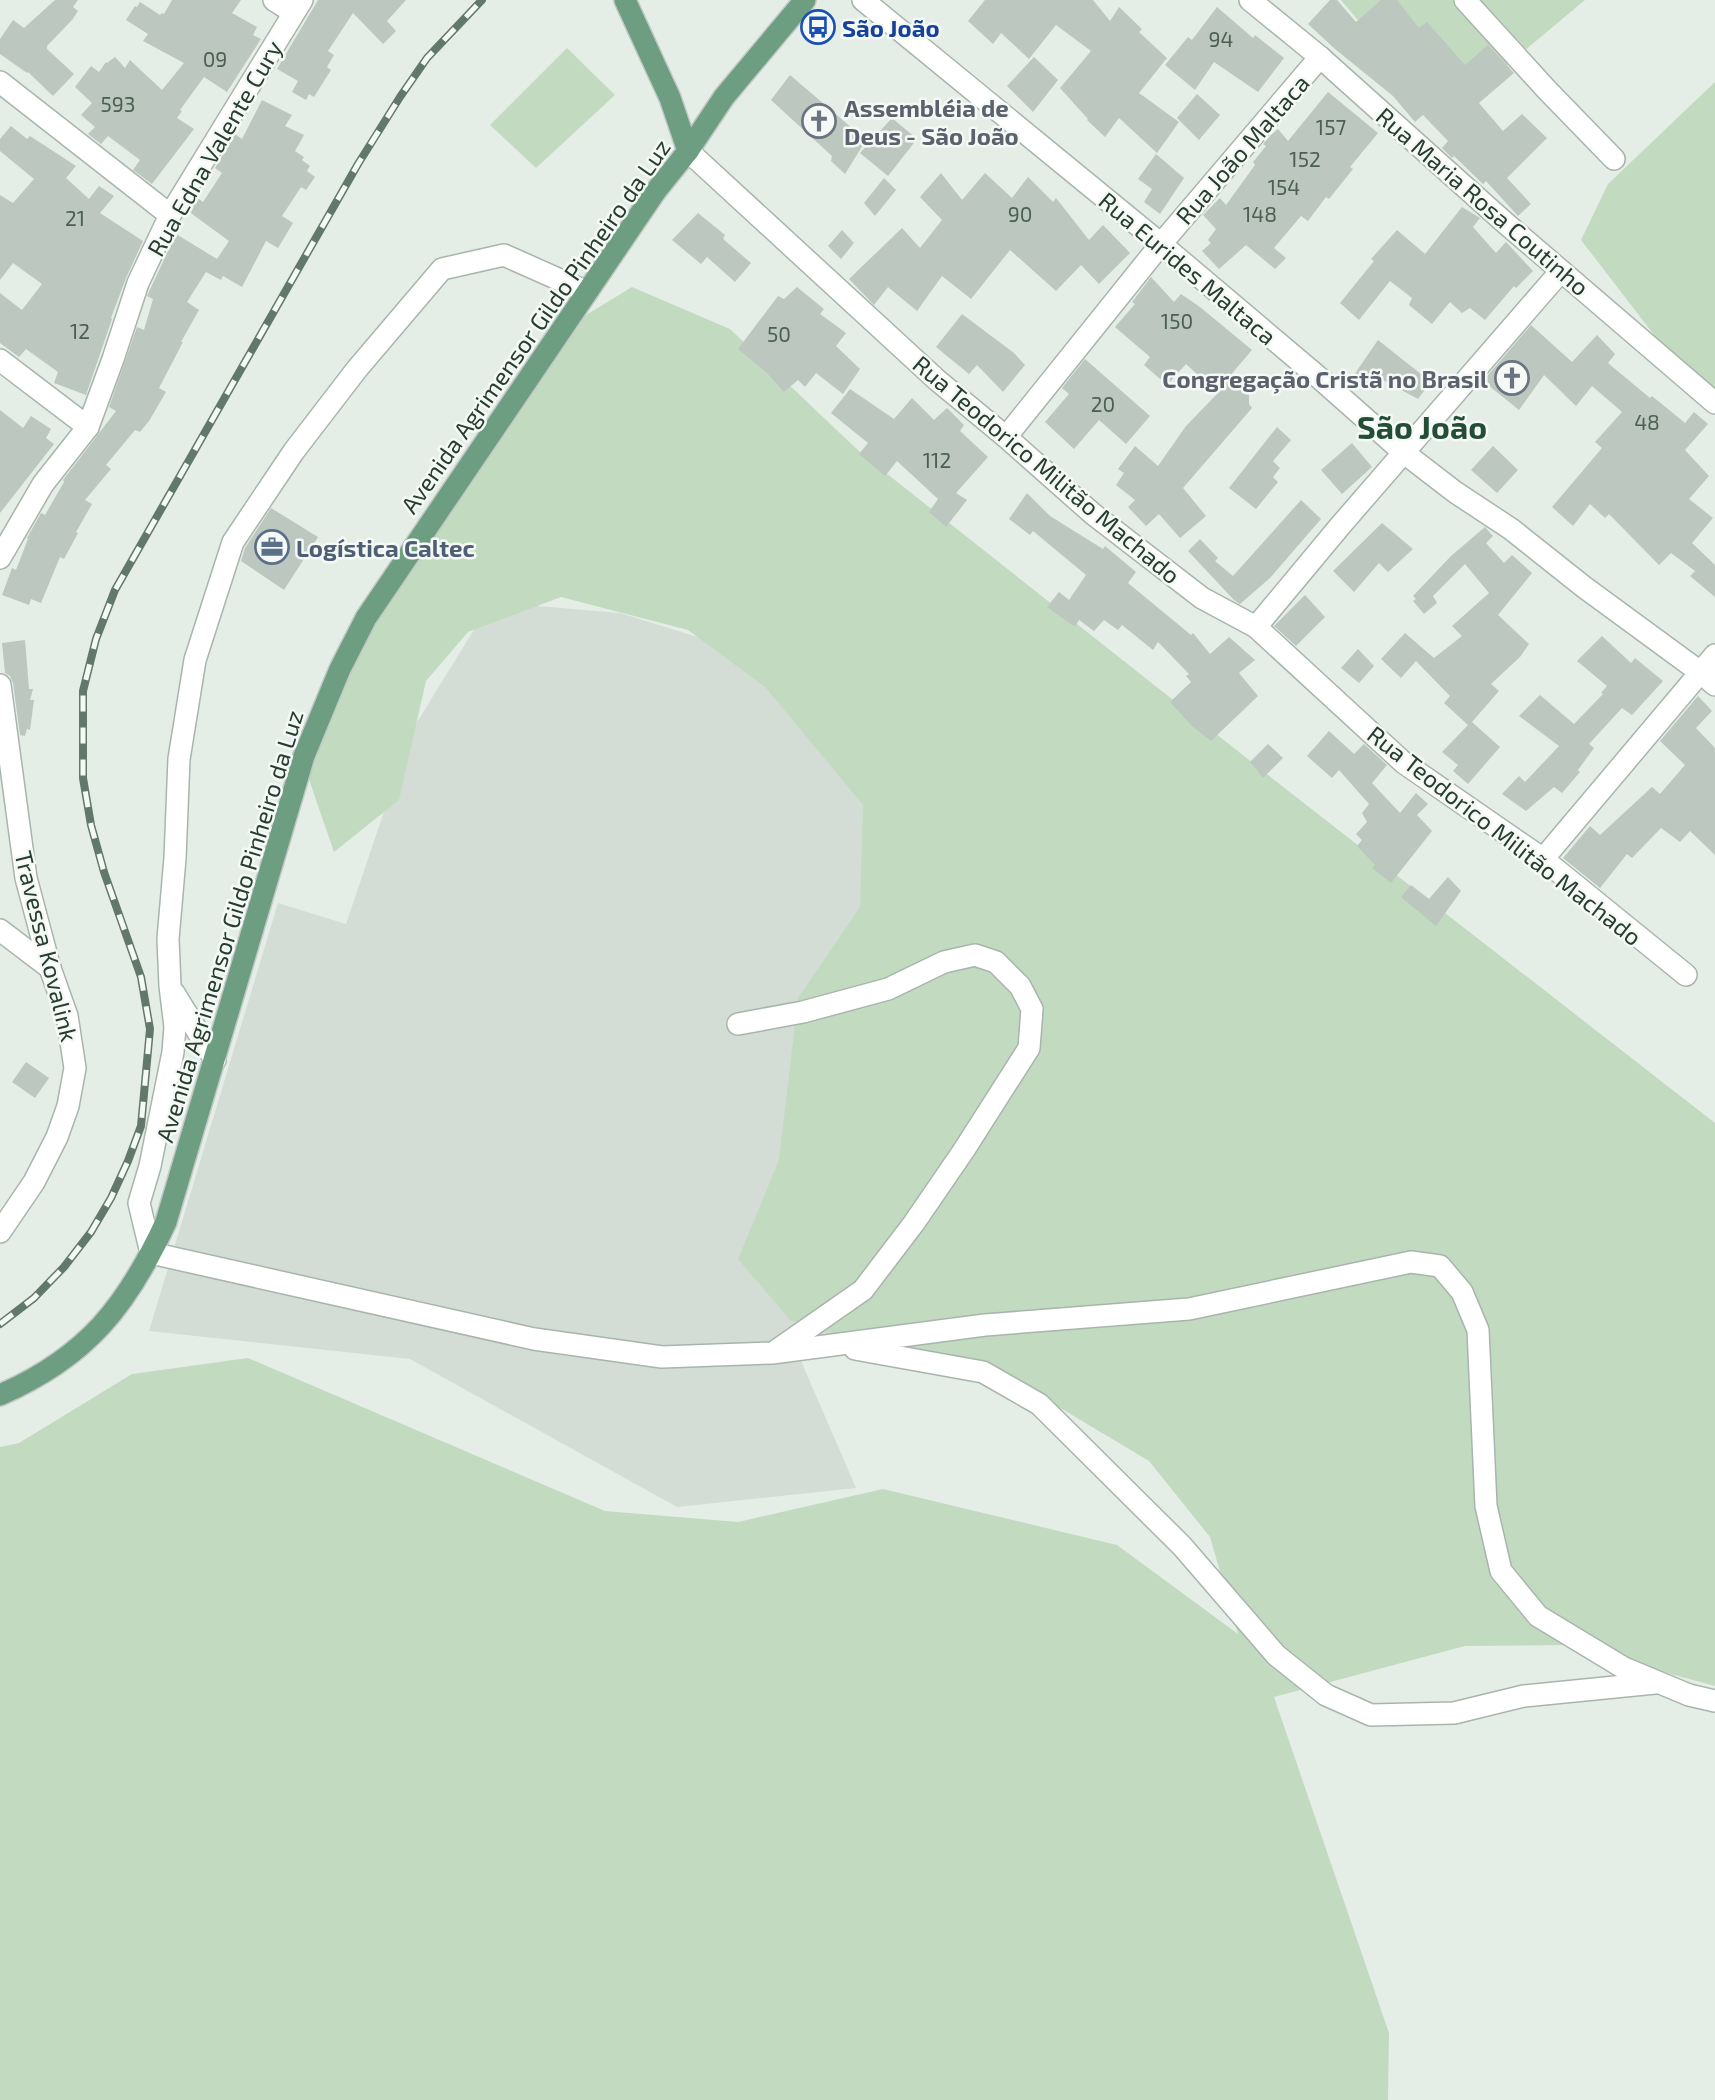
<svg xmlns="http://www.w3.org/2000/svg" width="1715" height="2100" font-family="'Exo 2',sans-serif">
  <rect width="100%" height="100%" fill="#e5ede7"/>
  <!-- built -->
  <path fill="#d3ddd5" d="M491 602 620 613 756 655 898 794 1135 1303 792 1340 856 1488 677 1507 410 1359 149 1331 278 903 346 924 411 732Z"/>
  <!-- green -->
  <g fill="#c2dbc0">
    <path d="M1341 0H1585L1468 98 1399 69Z"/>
    <path d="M567 48 615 95 536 168 490 125Z"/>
    <path d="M1715 82V397L1678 366 1581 240 1608 184Z"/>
    <path d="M632 287 730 329 862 454 1282 786 1715 1123V1686L1563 1645 1465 1646 1274 1697 1389 2033 1388 2100H0V1447L19 1443 132 1374 248 1358 605 1511 738 1522 883 1489 1117 1545 1238 1634 1210 1537 1149 1461 1042 1397 790 1320 738 1259 779 1160 798 998 860 907 863 805 765 687 688 630 561 597 468 632 426 681 399 800 334 852 304 765 345 665 573 323Z"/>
  </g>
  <!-- building -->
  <g fill="#bbc7bf">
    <path d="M55 0H78L73 7 78 11 72 20 47 46V49L74 74 53 96 28 72 27 73 0 54V39L13 20 24 28Z"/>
    <path d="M172 0H241L232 13 257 27 253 35 261 39 227 92 204 77 180 110 182 111 177 118 194 129 152 184 133 170 140 160 108 136 101 144 88 134 95 127 81 115 92 103 75 87 91 66 99 72 106 62 107 63 115 57 125 68 130 60 162 90 184 63 143 41 148 34 126 20 135 6 137 7 140 2 160 15 162 13 164 14Z"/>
    <path d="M318 0H406L387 21 396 31 383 44 353 13 328 51 334 55 327 67 331 70 314 97 309 94 306 100 292 92 298 81 277 69Z"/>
    <path d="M985 0H1093L1110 21 1119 7 1142 29 1139 32 1167 58 1139 93 1179 122 1157 153 1119 118 1105 137 1087 120 1088 119 1060 88 1091 51 1056 25 1029 59 1001 33 993 44 968 21Z"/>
    <path d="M1330 0H1337L1356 22 1381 0H1397L1419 28 1427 22 1465 65 1488 45 1514 73 1479 103 1503 131 1522 114 1547 138 1507 178 1531 204 1518 216 1486 181 1483 184 1454 156 1452 158 1442 148 1448 141 1423 115 1415 122 1393 96 1335 49 1308 24Z"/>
    <path d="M1217 7 1253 38 1255 35 1284 58 1258 92 1214 62 1195 90 1165 65 1188 37 1192 40Z"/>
    <path d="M1034 57 1058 80 1033 112 1007 86Z"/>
    <path d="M790 75 866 140 845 174 831 161 832 156 771 100Z"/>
    <path d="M1328 92 1378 133 1350 167 1353 169 1329 199 1326 197 1308 221 1301 216 1274 248 1286 258 1275 269 1246 245 1219 269 1202 251 1211 243 1208 240 1216 229 1203 215 1220 198 1226 205 1255 165 1253 162 1266 146 1263 144 1271 135 1278 129 1288 141Z"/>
    <path d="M1197 94 1220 115 1199 140 1177 118Z"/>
    <path d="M262 100 292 115 285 126 304 135 295 151 304 157 302 160 310 166 307 171 315 177 306 190 301 187 282 216 293 223 278 248 266 241 242 287 223 276 221 280 206 272 187 302 199 310 181 342H183L159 388 166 392 149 421 140 432 135 430 106 465 111 469 85 500 92 504 76 532 78 533 64 559 60 557 41 603 31 599 29 605 2 595 12 568 16 570 28 539 27 538 41 513 45 515 64 482 63 480 116 411 109 407 137 327 144 330 153 299 147 296 176 234 217 259 229 241 188 211 196 197 203 202 222 173 215 168 235 134 242 139Z"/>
    <path d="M892 118 917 139 888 176 860 153Z"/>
    <path d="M11 126 27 139 30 136 76 166 66 178 89 199 99 186 114 196 100 213 143 241 126 278 111 318 112 319 86 395 54 383 58 372 26 349 19 357 0 343V293L22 310 42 284 13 263 0 280V195L13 203 34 179 0 151V139Z"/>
    <path d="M1156 154 1184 178 1160 214 1144 202 1152 189 1138 179Z"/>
    <path d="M941 173 962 200 985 173 1012 198 1028 177 1053 202 1056 198 1089 240 1103 225 1130 253 1099 284 1081 265 1056 291 1010 250 971 299 942 276 917 311 888 287 874 305 849 279 902 228 920 248 942 220 920 197Z"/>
    <path d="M884 178 896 190 875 216 864 203Z"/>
    <path d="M1462 207 1480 218 1473 227 1496 253 1506 242 1533 271 1516 288 1514 286 1485 320 1470 308 1462 313 1450 302 1432 324 1409 305 1412 298 1390 281 1359 320 1340 303 1374 261 1371 259 1397 230 1425 254Z"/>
    <path d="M698 213 725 235 723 239 751 263 735 282 707 257 701 264 672 240Z"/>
    <path d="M842 230 854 243 841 259 828 246Z"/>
    <path d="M1151 277 1174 302 1181 294 1200 307 1252 350 1229 377 1249 394V404L1252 408 1183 488 1206 516 1180 538 1159 514 1146 526 1128 507 1135 500 1116 485 1124 473 1118 469 1135 446 1158 466 1186 426 1218 393 1186 364 1167 385 1144 365 1150 357 1115 327 1135 304 1132 302Z"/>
    <path d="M797 287 824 309 820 314 846 333 836 346 860 369 843 394 816 373 805 387 798 380 784 392 767 373 738 349 778 296 784 299Z"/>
    <path d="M962 314 1014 353 1025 365 1003 392 977 365 969 374 936 347Z"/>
    <path d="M1531 325 1572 362 1597 335 1615 354 1608 363 1650 398 1652 396 1685 423 1694 412 1708 424 1685 450 1709 476 1689 499 1713 518 1692 543 1715 565V597L1690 576 1695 571 1671 553 1659 565 1609 514 1605 518 1590 504 1573 526 1552 507 1602 448 1595 442 1622 412 1592 386 1576 406 1544 375 1519 410 1483 381Z"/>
    <path d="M1378 340 1431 382 1418 399 1381 379 1372 391 1354 375Z"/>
    <path d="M1085 359 1150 416 1126 444 1099 420 1074 449 1045 422 1069 394 1062 388Z"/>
    <path d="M850 389 894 419 912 398 934 420 947 408 964 425 960 431 988 457 956 493 967 500 946 527 929 512 938 499 897 461 885 476 859 454 868 443 831 413Z"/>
    <path d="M0 410 23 428 31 416 51 429 46 438 54 444 0 513Z"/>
    <path d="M1277 427 1291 440 1273 461 1280 468 1273 477 1278 482 1256 509 1229 488Z"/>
    <path d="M1352 443 1372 467 1342 494 1321 470Z"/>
    <path d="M1493 446 1518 470 1497 493 1471 470Z"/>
    <path d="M1027 493 1050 516 1103 549 1105 546 1136 572 1128 583 1191 635 1193 633 1210 654 1229 637 1255 660 1239 673 1258 696 1211 741 1192 726 1170 702 1191 682 1186 676 1189 674 1158 642 1153 650 1122 625 1118 630 1104 620 1094 631 1079 620 1075 627 1047 607 1059 592 1069 600 1086 575 1033 531 1030 535 1009 519Z"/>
    <path d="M1301 500 1321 519 1270 578 1240 604 1234 600 1188 551 1200 539 1218 558 1215 561 1233 576Z"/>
    <path d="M271 508 318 537 284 590 241 561 245 548Z"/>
    <path d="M1382 523 1413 549 1388 572 1379 563 1354 592 1333 571Z"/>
    <path d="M1485 527 1493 536 1486 543 1504 563 1512 555 1532 573 1498 615 1529 644 1520 657 1491 684 1499 691 1472 722 1500 747 1468 784 1453 771 1458 765 1442 752 1468 725 1444 703 1450 696 1416 661 1401 678 1381 659 1405 633 1434 658 1462 636 1452 626 1489 593 1465 564 1433 596 1437 603 1424 614 1413 601 1416 599 1413 596 1451 556Z"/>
    <path d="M1305 595 1325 617 1296 646 1274 626Z"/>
    <path d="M1602 636 1631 663 1635 658 1663 681 1632 715 1622 708 1589 744 1594 748 1578 770 1580 772 1562 793 1554 787 1526 811 1502 794 1519 776 1525 782 1559 746 1519 716 1540 695 1574 724 1603 694 1601 693 1607 686 1577 661Z"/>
    <path d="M25 640 29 689H33L30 700H34L30 730 27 729 25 736 20 735 13 683 10 676 5 673 2 643Z"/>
    <path d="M1358 649 1374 666 1359 683 1341 668Z"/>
    <path d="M1698 696 1712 711 1696 728 1715 748V855L1690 831 1680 842 1661 828 1632 858 1627 854 1600 888 1563 858 1590 826 1600 835 1652 787 1660 794 1685 765 1660 741Z"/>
    <path d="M1329 731 1354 754 1364 744 1387 765 1372 783 1400 813 1416 793 1428 804 1417 815 1432 831 1391 883 1372 868 1375 865 1357 846 1362 840 1356 834 1367 822 1362 813 1369 804 1339 770 1332 778 1307 756Z"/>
    <path d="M1268 744 1283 758 1263 778 1250 762Z"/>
    <path d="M1448 877 1461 891 1436 926 1401 897 1411 885 1429 899Z"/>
    <path d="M26 1062 49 1078 35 1098 12 1082Z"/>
  </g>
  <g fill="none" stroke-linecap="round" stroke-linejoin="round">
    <!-- minor casing -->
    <g stroke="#a8b5ac" stroke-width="24">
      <g id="minor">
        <path d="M274 0 293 12"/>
        <path d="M863 0 1161 244 1316 375 1403 452 1455 492 1511 529 1584 587 1700 672 1715 685"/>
        <path d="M1250 0 1320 57 1503 221 1715 403"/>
        <path d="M1465 0 1547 90 1614 159"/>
        <path d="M0 82 170 215"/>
        <path d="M688 151 937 380 1006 437 1093 514 1202 598 1256 627 1404 763 1543 859 1686 975"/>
        <path d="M587 292 504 255 442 269 357 369 294 451 233 542 195 660 179 759 175 858 168 939 170 986 175 1027 173 1052 150 1166 139 1203 151 1253 534 1339 662 1357 772 1353 985 1325 1189 1309 1411 1262 1440 1266 1462 1292 1478 1330 1486 1506 1501 1571 1538 1616 1624 1668 1689 1695 1715 1701"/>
        <path d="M0 360 88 427"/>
        <path d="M1006 437 1161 244 1320 57"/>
        <path d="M0 558 43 484 88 427 113 359 138 283 170 215 302 0"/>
        <path d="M1256 627 1340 526 1561 271"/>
        <path d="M0 685 26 878 50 968 67 1016 75 1068 68 1106 57 1137 34 1182 0 1232"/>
        <path d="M1543 859 1715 655"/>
        <path d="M0 930 50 968"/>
        <path d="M174 993 215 1060"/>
        <path d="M738 1024 803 1012 888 989 944 962 975 955 996 962 1020 986 1032 1009 1029 1048 964 1150 914 1223 863 1290 777 1350"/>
        <path d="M855 1349 983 1372 1039 1404 1182 1546 1276 1655 1326 1695 1371 1715 1454 1713 1524 1696 1655 1683"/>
      </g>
    </g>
    <!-- major casing -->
    <g stroke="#c2c9c5" stroke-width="24">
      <g id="major">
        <path d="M625 0 670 98 688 151"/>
        <path d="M0 1395C87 1357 127 1306 166 1222L304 756 340 669 366 618 655 192 688 151 724 97 805 0"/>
      </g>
    </g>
    <!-- minor -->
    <use href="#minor" stroke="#fff" stroke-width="21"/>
    <!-- major -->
    <use href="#major" stroke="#6e9e82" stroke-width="21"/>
    <!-- rail casing -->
    <g stroke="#61786a" stroke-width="8">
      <path id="rail" d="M0 1324 34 1298 64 1267 91 1232 111 1198 128 1161 141 1126 150 1029 141 977 104 872 91 825 83 778V691L96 639 115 590 358 164 400 97 427 58 482 0"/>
    </g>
    <!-- rail -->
    <use href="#rail" stroke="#f5f9f6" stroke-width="5" stroke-dasharray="16" stroke-linecap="butt"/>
  </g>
  <!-- icons -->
  <defs>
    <g id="bus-ring" transform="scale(1.75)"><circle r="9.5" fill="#f5f9f6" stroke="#1a4fb4" stroke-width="1.5"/><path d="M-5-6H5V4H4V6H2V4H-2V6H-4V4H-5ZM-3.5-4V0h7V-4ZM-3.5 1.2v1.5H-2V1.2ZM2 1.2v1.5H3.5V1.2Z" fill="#1a4fb4"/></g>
    <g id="church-ring" transform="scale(1.75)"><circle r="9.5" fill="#f5f9f6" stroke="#6b7280" stroke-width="1.5"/><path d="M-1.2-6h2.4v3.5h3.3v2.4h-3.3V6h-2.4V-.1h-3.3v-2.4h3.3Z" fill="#6b7280"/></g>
    <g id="office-ring" transform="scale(1.75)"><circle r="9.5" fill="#f5f9f6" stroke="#5c6f8a" stroke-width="1.5"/><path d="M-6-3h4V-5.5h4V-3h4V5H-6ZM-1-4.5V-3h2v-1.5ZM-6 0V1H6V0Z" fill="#5c6f8a"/></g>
  </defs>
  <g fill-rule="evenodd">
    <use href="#bus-ring" x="818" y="27"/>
    <use href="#church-ring" x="819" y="121"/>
    <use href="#church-ring" x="1512" y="378"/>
    <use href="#office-ring" x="272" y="547"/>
  </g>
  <g text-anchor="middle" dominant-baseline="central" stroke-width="5" stroke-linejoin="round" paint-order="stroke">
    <!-- number labels -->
    <g font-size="21" fill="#4b6053">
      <text x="1221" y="38">94</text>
      <text x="215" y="58">09</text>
      <text x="118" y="103">593</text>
      <text x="1331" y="126">157</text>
      <text x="1305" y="158">152</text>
      <text x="1284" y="186">154</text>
      <text x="1020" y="213">90</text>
      <text x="1260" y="213">148</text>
      <text x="75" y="217">21</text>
      <text x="1177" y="320">150</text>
      <text x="80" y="330">12</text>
      <text x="779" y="333">50</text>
      <text x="1103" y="403">20</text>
      <text x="1647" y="421">48</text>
      <text x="937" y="459">112</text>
    </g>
    <!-- transit labels -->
    <g font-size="24" font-weight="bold" fill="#164399" stroke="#f5f9f6" text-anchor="start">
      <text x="842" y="27">São João</text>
    </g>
    <!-- worship labels -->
    <g font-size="24" font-weight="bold" fill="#5b616d" stroke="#f5f9f6" text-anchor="start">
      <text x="844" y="107">Assembléia de<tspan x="844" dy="28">Deus - São João</tspan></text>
      <text x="1488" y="378" text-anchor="end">Congregação Cristã no Brasil</text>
    </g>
    <!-- street labels -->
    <g font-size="24" fill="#263d2f" stroke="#f5f9f6">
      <text transform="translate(214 148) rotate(-60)">Rua Edna Valente Cury</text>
      <text transform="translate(1242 149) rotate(-49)">Rua João Maltaca</text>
      <text transform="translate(1483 201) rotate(41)">Rua Maria Rosa Coutinho</text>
      <text transform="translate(1188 268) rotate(40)">Rua Eurides Maltaca</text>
      <text transform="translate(535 326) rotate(-55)">Avenida Agrimensor Gildo Pinheiro da Luz</text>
      <text transform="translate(1047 469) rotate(40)">Rua Teodorico Militão Machado</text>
      <text transform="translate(1505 835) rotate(38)">Rua Teodorico Militão Machado</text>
      <text transform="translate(229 926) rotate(-73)">Avenida Agrimensor Gildo Pinheiro da Luz</text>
      <text transform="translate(47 946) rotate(76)">Travessa Kovalink</text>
    </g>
    <!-- service labels -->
    <g font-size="24" font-weight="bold" fill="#4e5e75" stroke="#f5f9f6" text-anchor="start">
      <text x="296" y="547">Logística Caltec</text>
    </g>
    <!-- district labels -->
    <g font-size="32" font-weight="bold" fill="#244d36" stroke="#f5f9f6">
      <text x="1422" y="426">São João</text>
    </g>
  </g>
</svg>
